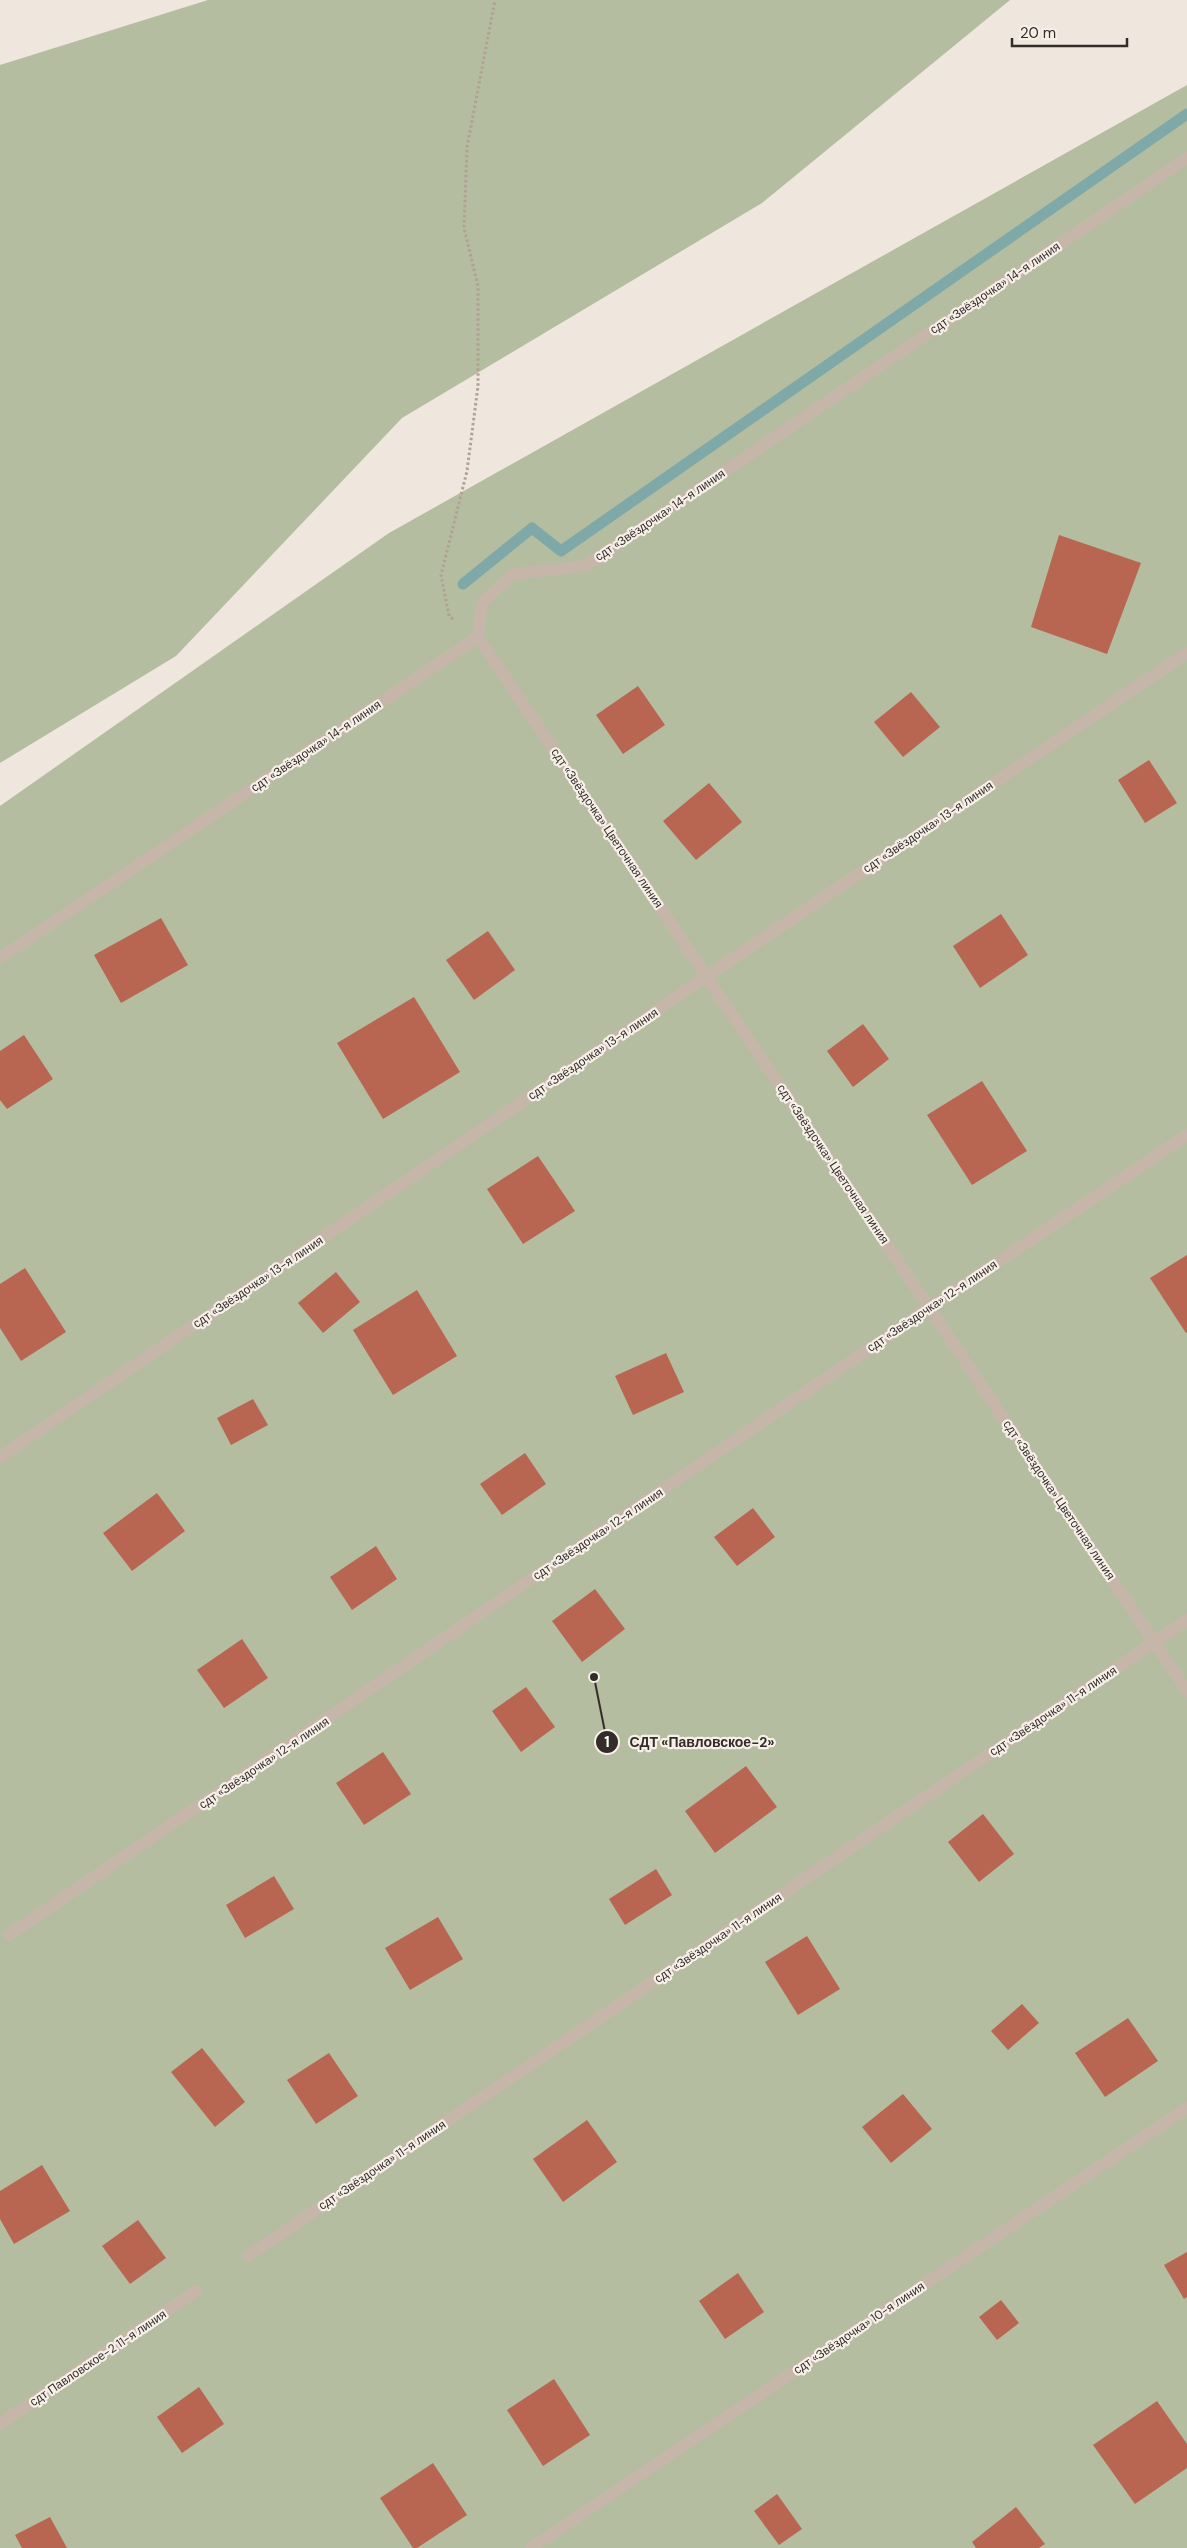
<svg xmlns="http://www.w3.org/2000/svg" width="1187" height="2548" font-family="'DM Sans',sans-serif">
  <rect width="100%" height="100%" fill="#efe6dd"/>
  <!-- green -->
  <g fill="#b4bd9f">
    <path d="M208 0H1010L762 203 402 418 176 656 0 763V65Z"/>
    <path d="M1187 85V2548H0V806L389 533Z"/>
  </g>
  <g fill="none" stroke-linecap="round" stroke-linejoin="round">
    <!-- stream -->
    <path stroke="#7fa9a9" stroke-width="11" d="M463 584 532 528 561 551 1187 114"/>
  </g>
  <!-- building -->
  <g fill="#b86652">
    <path d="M1059 535 1141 563 1107 654 1031 627Z"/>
    <path d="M638 686 665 725 623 754 596 715Z"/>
    <path d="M911 692 940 727 903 757 874 722Z"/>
    <path d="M1149 760 1177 803 1145 823 1118 780Z"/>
    <path d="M709 783 742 822 696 860 663 821Z"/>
    <path d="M1001 914 1028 955 980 988 953 946Z"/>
    <path d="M161 918 188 965 121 1003 94 955Z"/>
    <path d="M488 931 515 970 474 1000 446 960Z"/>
    <path d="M414 997 460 1072 383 1119 337 1043Z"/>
    <path d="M863 1024 889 1059 853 1087 827 1051Z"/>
    <path d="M24 1035 53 1079 7 1109 0 1100V1051Z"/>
    <path d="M982 1081 1027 1151 972 1185 927 1115Z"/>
    <path d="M538 1156 575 1211 523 1244 487 1189Z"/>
    <path d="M1187 1255V1332L1186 1333 1150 1278Z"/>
    <path d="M25 1268 66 1332 21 1361 0 1328V1284Z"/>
    <path d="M336 1272 360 1302 323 1333 298 1303Z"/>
    <path d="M417 1290 457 1356 393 1395 353 1330Z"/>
    <path d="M666 1353 684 1392 633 1415 615 1376Z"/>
    <path d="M253 1399 268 1425 231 1445 217 1418Z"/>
    <path d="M525 1453 546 1484 502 1515 480 1484Z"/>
    <path d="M157 1493 185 1531 132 1571 103 1533Z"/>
    <path d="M753 1508 775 1537 737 1566 714 1537Z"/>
    <path d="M376 1546 397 1579 352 1610 330 1577Z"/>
    <path d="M595 1589 625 1629 582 1662 552 1621Z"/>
    <path d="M242 1639 268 1678 224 1708 197 1670Z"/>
    <path d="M526 1687 555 1727 521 1752 492 1711Z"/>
    <path d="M383 1752 411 1794 364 1825 336 1783Z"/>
    <path d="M746 1766 777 1807 715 1853 685 1811Z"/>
    <path d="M983 1814 1014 1854 979 1882 948 1842Z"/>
    <path d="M656 1869 672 1895 625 1925 609 1899Z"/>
    <path d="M274 1876 294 1909 245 1938 226 1905Z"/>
    <path d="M438 1917 463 1959 410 1990 385 1948Z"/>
    <path d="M807 1936 840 1989 798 2015 765 1962Z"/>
    <path d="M1022 2004 1039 2023 1008 2050 991 2031Z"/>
    <path d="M1128 2018 1158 2061 1105 2097 1075 2053Z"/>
    <path d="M202 2048 245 2102 215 2127 171 2072Z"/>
    <path d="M329 2053 358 2096 316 2124 287 2080Z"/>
    <path d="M903 2094 932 2129 891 2163 862 2127Z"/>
    <path d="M587 2120 617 2162 563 2202 533 2159Z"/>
    <path d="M42 2165 70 2211 14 2244 0 2219V2191Z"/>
    <path d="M138 2220 166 2258 130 2284 102 2246Z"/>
    <path d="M1187 2252V2297L1184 2299 1164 2265Z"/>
    <path d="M738 2273 764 2312 725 2339 699 2301Z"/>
    <path d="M1001 2300 1019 2323 997 2340 979 2317Z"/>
    <path d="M554 2379 590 2435 543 2466 507 2410Z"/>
    <path d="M199 2387 224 2424 182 2453 157 2417Z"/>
    <path d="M1157 2401 1187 2444V2468L1135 2504 1093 2445Z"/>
    <path d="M433 2463 467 2515 417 2548H413L380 2498Z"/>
    <path d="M777 2494 802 2529 779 2545 754 2511Z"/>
    <path d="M1016 2507 1045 2544 1039 2548H976L972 2542Z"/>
    <path d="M50 2517 67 2548H22L15 2535Z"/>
  </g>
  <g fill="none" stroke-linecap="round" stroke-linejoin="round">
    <!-- path -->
    <path stroke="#b2a095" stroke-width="3" stroke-dasharray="2.5 2.5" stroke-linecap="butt" d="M453 619 449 616 441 575 467 471 478 386V286L464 228 467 147 495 0"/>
    <!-- lane -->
    <g stroke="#c6b6aa" stroke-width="12">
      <path d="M0 958 478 637 482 603 513 574 585 566 1187 158"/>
      <path d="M0 1457 707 976 1187 653"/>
      <path d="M9 1935 929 1308 1187 1135"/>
      <path d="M248 2256 1187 1620"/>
      <path d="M0 2424 196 2291"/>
      <path d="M531 2548 1187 2108"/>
    </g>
    <!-- street -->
    <path stroke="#c6b6aa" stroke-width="12" d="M478 637 1187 1691"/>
  </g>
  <g text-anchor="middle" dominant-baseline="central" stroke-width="4.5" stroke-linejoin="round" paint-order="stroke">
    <!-- street labels -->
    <g font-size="12" fill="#342c29" stroke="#f7f0e9">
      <text transform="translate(995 288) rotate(-34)">сдт «Звёздочка» 14-я линия</text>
      <text transform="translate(660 515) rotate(-34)">сдт «Звёздочка» 14-я линия</text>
      <text transform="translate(316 746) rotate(-34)">сдт «Звёздочка» 14-я линия</text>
      <text transform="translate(928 827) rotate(-34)">сдт «Звёздочка» 13-я линия</text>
      <text transform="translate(607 828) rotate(56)">сдт «Звёздочка» Цветочная линия</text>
      <text transform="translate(593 1054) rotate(-34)">сдт «Звёздочка» 13-я линия</text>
      <text transform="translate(833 1164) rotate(56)">сдт «Звёздочка» Цветочная линия</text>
      <text transform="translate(258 1282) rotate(-34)">сдт «Звёздочка» 13-я линия</text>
      <text transform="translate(932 1306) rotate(-34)">сдт «Звёздочка» 12-я линия</text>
      <text transform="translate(1059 1500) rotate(56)">сдт «Звёздочка» Цветочная линия</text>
      <text transform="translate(598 1534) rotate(-34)">сдт «Звёздочка» 12-я линия</text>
      <text transform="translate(1053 1711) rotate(-34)">сдт «Звёздочка» 11-я линия</text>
      <text transform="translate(264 1763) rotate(-34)">сдт «Звёздочка» 12-я линия</text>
      <text transform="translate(718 1938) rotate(-34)">сдт «Звёздочка» 11-я линия</text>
      <text transform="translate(382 2165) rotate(-34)">сдт «Звёздочка» 11-я линия</text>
      <text transform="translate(859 2328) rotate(-34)">сдт «Звёздочка» 10-я линия</text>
      <text transform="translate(98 2358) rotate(-34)">сдт Павловское-2 11-я линия</text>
    </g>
  </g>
  <!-- callouts -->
  <path fill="none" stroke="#342c29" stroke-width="2" d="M594 1677L607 1742"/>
  <g fill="#342c29" stroke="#f7f0e9" stroke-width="2">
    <circle cx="594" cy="1677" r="5"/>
    <circle cx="607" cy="1742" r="12"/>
  </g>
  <g font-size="15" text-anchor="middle" font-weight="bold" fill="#fff">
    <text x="607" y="1747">1</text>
  </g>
  <g font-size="14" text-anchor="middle" font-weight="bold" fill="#342c29" stroke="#f7f0e9" stroke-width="4.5" stroke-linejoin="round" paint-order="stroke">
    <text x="702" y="1747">СДТ «Павловское-2»</text>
  </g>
  <!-- scale -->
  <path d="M1012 38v8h115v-8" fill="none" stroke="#342c29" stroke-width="2.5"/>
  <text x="1020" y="38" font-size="15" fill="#342c29" stroke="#f7f0e9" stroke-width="4" paint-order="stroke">20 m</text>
</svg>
